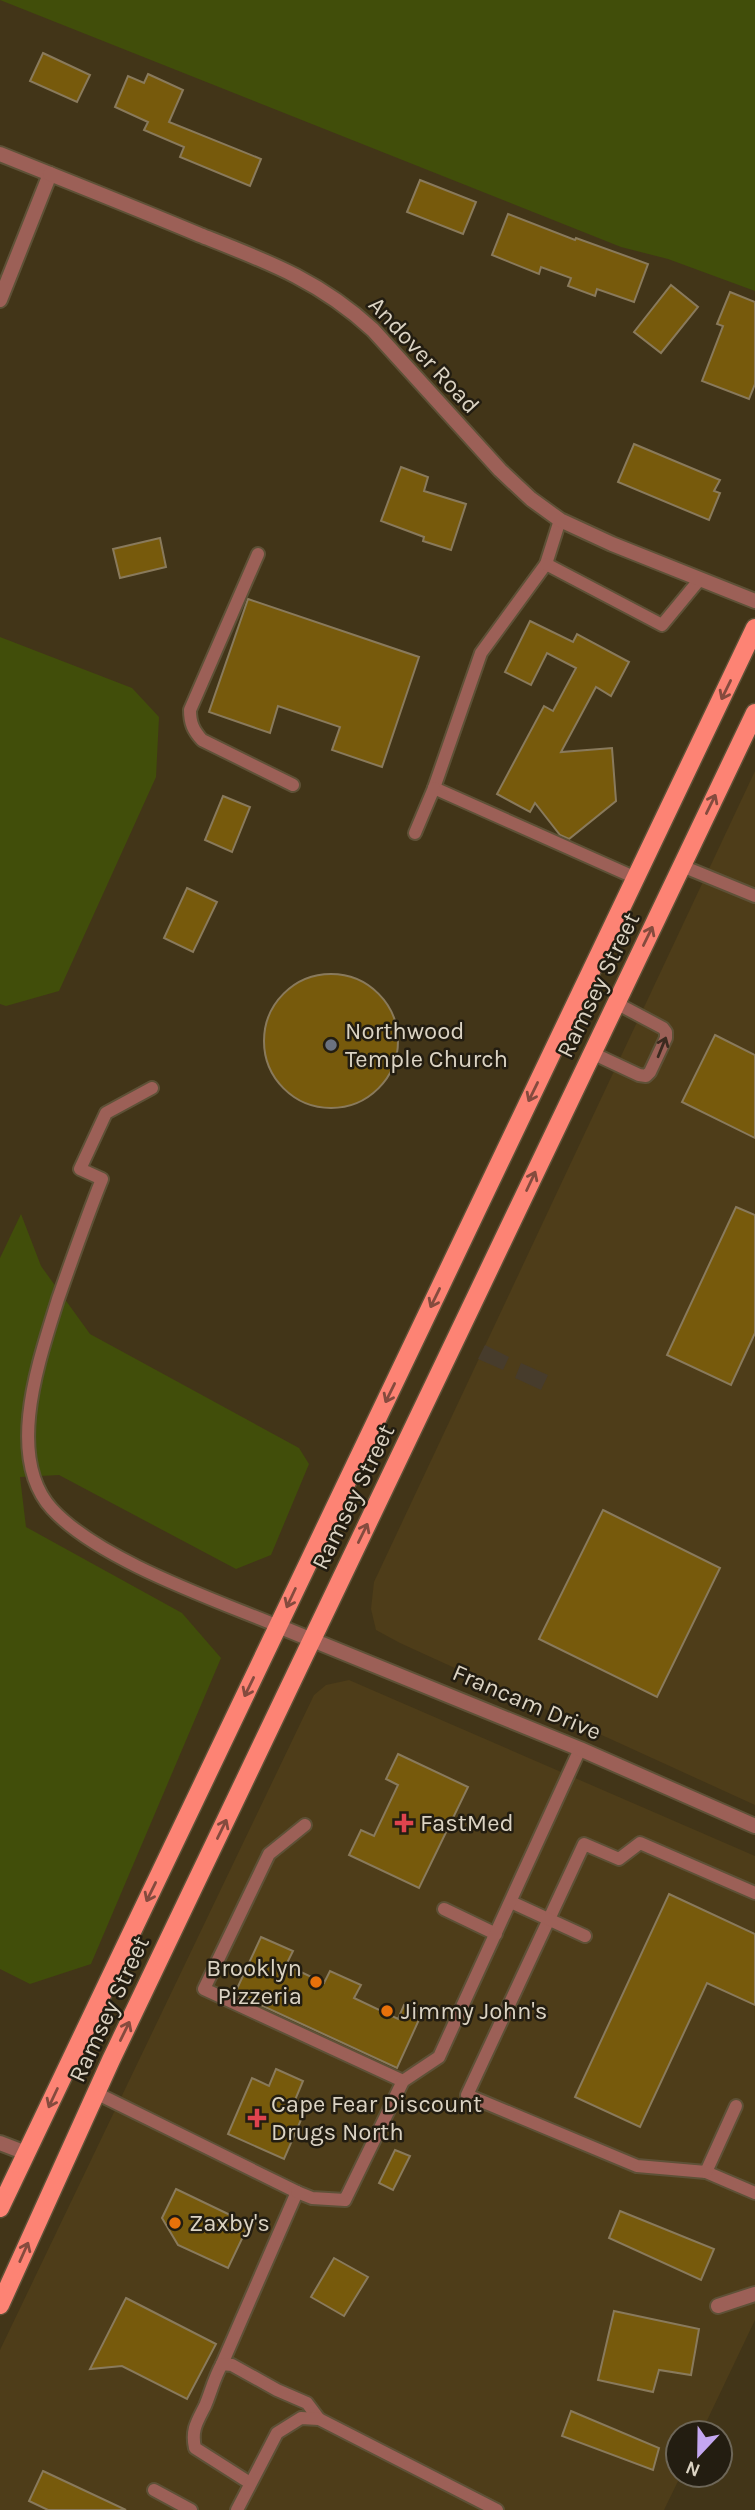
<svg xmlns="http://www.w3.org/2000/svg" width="755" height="2510" font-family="Karla,sans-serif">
  <rect width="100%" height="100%" fill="#423518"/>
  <!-- built -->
  <g fill="#4e3d19">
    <path d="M755 771V1805L400 1643 376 1630 371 1609 374 1582Z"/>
    <path d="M349 1680 755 1856V2320L701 2433H678V2475H681L664 2510H0V2350L314 1695 326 1685Z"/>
  </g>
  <!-- industrial -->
  <g fill="#473c2c">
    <path d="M485 1345 509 1357 503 1370 478 1359Z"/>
    <path d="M521 1363 548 1375 541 1390 515 1378Z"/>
  </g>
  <!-- green -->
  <g fill="#414e0a">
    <path d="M0 0H755V291L668 259 621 247Z"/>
    <path d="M0 637 132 688 159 717 156 777 59 991 6 1006 0 1004Z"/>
    <path d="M21 1214 41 1266 90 1334 299 1448 309 1464 271 1555 236 1569 59 1475 20 1477 26 1527 182 1613 221 1658 91 1964 30 1984 0 1969V1258Z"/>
  </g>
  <!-- building -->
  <g fill="#775a0c" stroke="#897a5c" stroke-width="2">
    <path d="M43 53 90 75 77 102 30 81Z"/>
    <path d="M148 74 183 90 169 122 261 159 250 186 180 157 184 147 144 130 148 122 115 107 128 76 144 83Z"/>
    <path d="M420 180 476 202 463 234 407 212Z"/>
    <path d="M508 214 575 240 576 238 648 264 634 302 597 289 595 296 568 286 571 278 541 267 539 274 492 255Z"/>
    <path d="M671 285 698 307 661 353 634 332Z"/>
    <path d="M730 292 755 302V384L749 399 702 381 723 326 717 324Z"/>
    <path d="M634 444 720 480 714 491 720 493 709 520 618 482Z"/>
    <path d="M401 467 428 477 424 491 466 504 451 550 423 541 424 537 381 521Z"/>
    <path d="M160 538 166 567 120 578 113 549Z"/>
    <path d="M248 599 419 657 382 767 332 750 340 727 278 706 270 733 209 712Z"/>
    <path d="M530 621 573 642 577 634 629 662 611 696 596 687 561 752 612 748 616 801 569 839 560 835 535 803 530 812 497 794 544 706 553 711 576 668 547 653 531 685 505 672Z"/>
    <path d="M223 796 250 807 232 852 205 840Z"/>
    <path d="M187 888 217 902 193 952 164 938Z"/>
    <circle cx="331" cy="1041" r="67"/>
    <path d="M715 1035 755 1055V1138L682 1102Z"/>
    <path d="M736 1207 755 1215V1333L731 1385 667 1355Z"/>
    <path d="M603 1510 720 1568 657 1697 539 1639Z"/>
    <path d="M398 1754 468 1787 419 1888 349 1855 361 1830 374 1836 398 1785 386 1779Z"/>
    <path d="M669 1894 755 1934V2005L707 1983 640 2127 575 2097Z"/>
    <path d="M261 1937 293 1951 286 1965 324 1983 330 1971 361 1985 354 1998 398 2019 404 2005 422 2013 397 2068 235 1993Z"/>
    <path d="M276 2069 303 2081 295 2100 307 2106 284 2159 228 2134 252 2078 269 2086Z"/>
    <path d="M395 2150 410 2156 393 2190 379 2183Z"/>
    <path d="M176 2189 249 2224 228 2268 178 2245 162 2218Z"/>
    <path d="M620 2211 714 2249 701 2280 609 2238Z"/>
    <path d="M334 2258 368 2277 344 2316 311 2297Z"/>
    <path d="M126 2298 216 2344 187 2399 122 2366 90 2369Z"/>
    <path d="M614 2311 699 2329 691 2375 659 2370 653 2392 598 2380Z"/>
    <path d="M571 2411 659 2448 653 2470 562 2436Z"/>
    <path d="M43 2471 126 2510H48L29 2501Z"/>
  </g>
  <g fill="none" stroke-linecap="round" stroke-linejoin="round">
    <!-- service casing -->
    <g stroke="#5e5137" stroke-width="16">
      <g id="service">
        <path d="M560 520 546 564 481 653 434 788 636 878"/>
        <path d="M258 554 190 710C190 723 193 730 202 740L293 785"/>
        <path d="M546 564 662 625 700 579"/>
        <path d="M415 833 434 788"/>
        <path d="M682 866 755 896"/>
        <path d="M592 1053 639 1075 646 1076 650 1072 666 1038V1032L663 1028 616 1003"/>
        <path d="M152 1088 106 1113 80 1169 102 1179C86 1219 72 1259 58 1299 40 1358 4 1456 52 1509 99 1560 213 1599 278 1626"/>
        <path d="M305 1825 269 1854 204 1989 403 2081"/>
        <path d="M755 1893 640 1843 619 1859 584 1844 467 2095 637 2166 706 2172 755 2193"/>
        <path d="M511 1902 585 1936"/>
        <path d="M444 1909 496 1934"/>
        <path d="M96 2093 297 2192 222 2364"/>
        <path d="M706 2172 736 2106"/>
        <path d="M297 2192 312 2198 345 2200 403 2081 439 2057 580 1749"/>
        <path d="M250 2483 195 2448C191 2430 197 2422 205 2406 211 2392 214 2378 222 2364L232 2365 277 2390 307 2403 319 2419"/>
        <path d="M154 2490 191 2510"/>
        <path d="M237 2510 277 2433 301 2418 319 2419 497 2510"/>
      </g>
    </g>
    <!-- minor casing -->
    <g stroke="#5e5137" stroke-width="18">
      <g id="minor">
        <path d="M0 154 50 174 0 300"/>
        <path d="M0 2143 26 2153"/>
        <path d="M718 2306 755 2294"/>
      </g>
    </g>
    <!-- tertiary casing -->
    <g stroke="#5e5137" stroke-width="18">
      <g id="tertiary">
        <path d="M50 174C100 194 150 214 200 235 266 261 319 280 373 330L500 470 531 499 560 520 612 544 755 601"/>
        <path d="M278 1626 580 1749 755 1826"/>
      </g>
    </g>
    <!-- primary casing -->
    <g stroke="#5e5137" stroke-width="21">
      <g id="primary">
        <path d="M0 2208 755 628"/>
        <path d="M0 2305 111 2060 755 713"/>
      </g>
    </g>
    <!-- service -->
    <use href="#service" stroke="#9c6057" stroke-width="12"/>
    <!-- minor -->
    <use href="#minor" stroke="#9c6057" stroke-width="14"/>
    <!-- tertiary -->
    <use href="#tertiary" stroke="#9c6057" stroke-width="14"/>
    <!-- primary -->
    <use href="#primary" stroke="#fd8374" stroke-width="18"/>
  </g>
  <!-- one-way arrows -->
  <defs><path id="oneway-shaft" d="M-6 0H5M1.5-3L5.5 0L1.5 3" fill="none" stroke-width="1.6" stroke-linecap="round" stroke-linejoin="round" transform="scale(1.75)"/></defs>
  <g stroke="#854b3e">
    <use href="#oneway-shaft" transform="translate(726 690) rotate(116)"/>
    <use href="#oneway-shaft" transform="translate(711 804) rotate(-64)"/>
    <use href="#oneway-shaft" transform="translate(648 936) rotate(-64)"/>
    <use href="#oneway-shaft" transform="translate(533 1092) rotate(116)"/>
    <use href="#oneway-shaft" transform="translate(531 1181) rotate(-65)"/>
    <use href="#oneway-shaft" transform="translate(435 1298) rotate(116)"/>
    <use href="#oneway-shaft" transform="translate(390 1393) rotate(116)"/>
    <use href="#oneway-shaft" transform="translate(363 1533) rotate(-64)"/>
    <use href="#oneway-shaft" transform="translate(291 1598) rotate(115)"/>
    <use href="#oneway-shaft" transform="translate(249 1687) rotate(116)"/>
    <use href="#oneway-shaft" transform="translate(222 1829) rotate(-64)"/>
    <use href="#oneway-shaft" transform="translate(151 1892) rotate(116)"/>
    <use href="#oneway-shaft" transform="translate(125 2031) rotate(-64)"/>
    <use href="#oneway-shaft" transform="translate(53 2098) rotate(115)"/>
    <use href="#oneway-shaft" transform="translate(24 2252) rotate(-66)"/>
  </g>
  <use stroke="#3b2a1f" href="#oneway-shaft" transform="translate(662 1047) rotate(-68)"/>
  <!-- markers -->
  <circle fill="#6b7280" stroke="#231d11" stroke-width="2.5" cx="331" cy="1045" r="7"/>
  <g fill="#e0444e" stroke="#231d11" stroke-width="2.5">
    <path d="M400.5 1812.5h7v7h7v7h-7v7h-7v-7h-7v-7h7z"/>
    <path d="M253.5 2107.5h7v7h7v7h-7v7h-7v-7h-7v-7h7z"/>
  </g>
  <g fill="#e8710a" stroke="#231d11" stroke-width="2.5">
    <circle cx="316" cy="1982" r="7"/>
    <circle cx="387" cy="2011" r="7"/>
    <circle cx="175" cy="2223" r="7"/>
  </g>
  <g text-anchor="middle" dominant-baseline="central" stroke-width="5" stroke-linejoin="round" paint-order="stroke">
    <!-- street labels -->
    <g font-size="24" fill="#dbd3c3" stroke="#231d11">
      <text transform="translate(424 355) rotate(47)">Andover Road</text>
      <text transform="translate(598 985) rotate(-64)">Ramsey Street</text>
      <text transform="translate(353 1497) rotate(-64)">Ramsey Street</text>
      <text transform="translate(527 1702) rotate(23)">Francam Drive</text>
      <text transform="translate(109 2009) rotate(-65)">Ramsey Street</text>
    </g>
    <!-- poi labels -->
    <g font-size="24" fill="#dbd3c3" stroke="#231d11" text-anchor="start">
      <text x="345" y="1031">Northwood<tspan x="345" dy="28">Temple Church</tspan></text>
      <text x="420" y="1823">FastMed</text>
      <text x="302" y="1968" text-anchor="end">Brooklyn<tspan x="302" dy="28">Pizzeria</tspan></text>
      <text x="401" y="2011">Jimmy John's</text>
      <text x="271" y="2104">Cape Fear Discount<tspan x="271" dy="28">Drugs North</tspan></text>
      <text x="189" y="2223">Zaxby's</text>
    </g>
  </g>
  <!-- north arrow -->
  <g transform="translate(699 2454) rotate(202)"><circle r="33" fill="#231d11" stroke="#6d6658" stroke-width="2"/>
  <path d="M0-5L12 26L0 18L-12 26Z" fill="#c4a7f1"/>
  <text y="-10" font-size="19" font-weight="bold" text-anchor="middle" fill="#dbd3c3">N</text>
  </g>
</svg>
